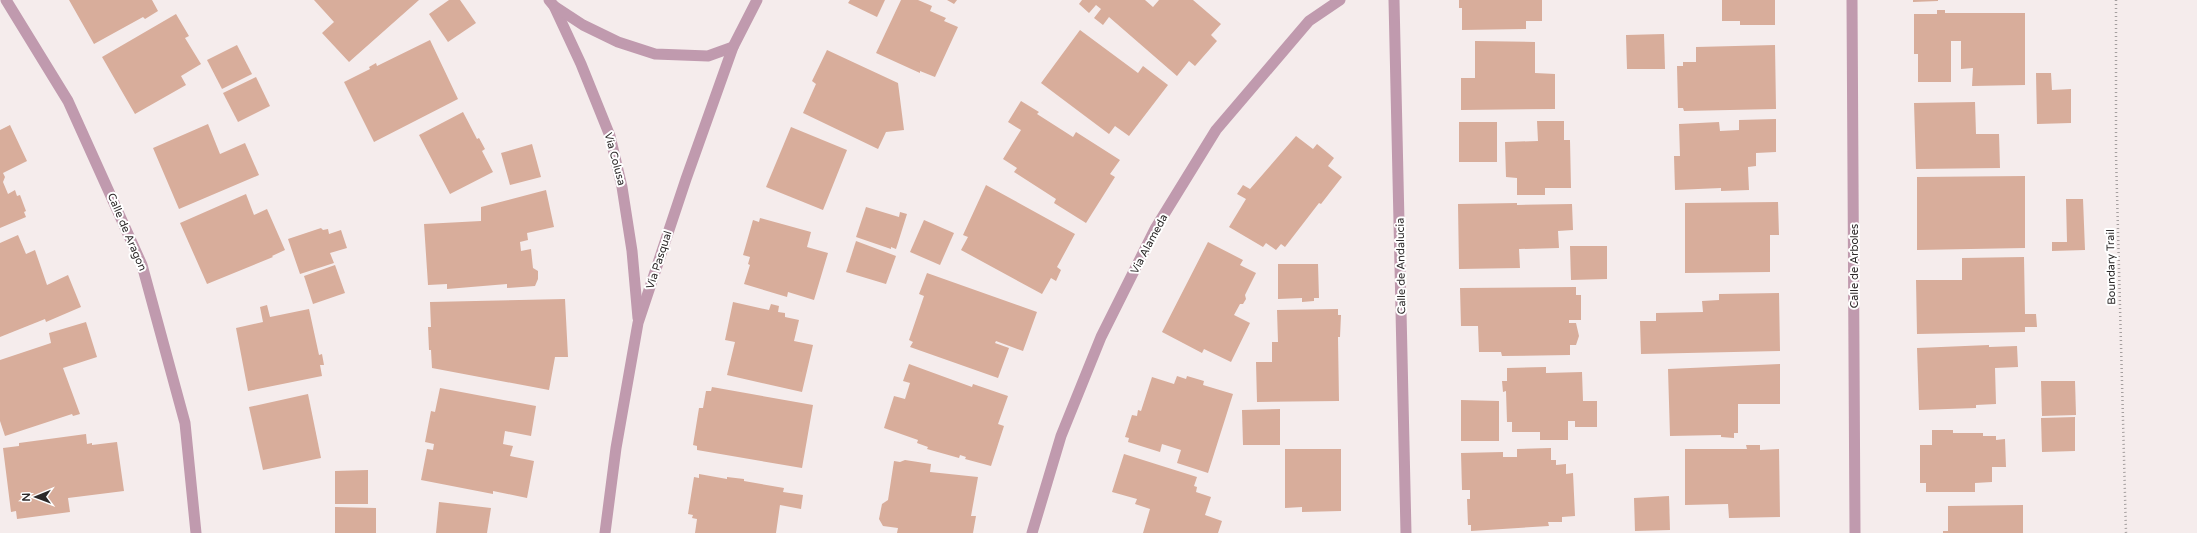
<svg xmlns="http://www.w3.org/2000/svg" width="2197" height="533" font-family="'Varela Round',sans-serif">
  <rect width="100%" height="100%" fill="#f5ecec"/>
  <!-- building -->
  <g fill="#d8ad9b">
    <path d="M69 0H152L158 11 145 19 143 17 94 44Z"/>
    <path d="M314 0H419L349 62 322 33 334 22Z"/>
    <path d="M449 0H460L476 23 448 42 429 14Z"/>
    <path d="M850 0H885L877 17 848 3Z"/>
    <path d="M901 0H918L932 6 930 11 946 18 944 21 958 27 935 77 920 71V73L876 53Z"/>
    <path d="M947 0H957L954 4Z"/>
    <path d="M1082 0H1145L1153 7 1159 0H1193L1221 24 1211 35 1217 41 1195 66 1189 61 1177 76 1109 17 1103 25 1094 18 1101 9 1096 5 1089 13 1079 4Z"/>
    <path d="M1459 0H1542V21H1526V29L1462 30V8H1459Z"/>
    <path d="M1722 0H1775V25H1740V21H1722Z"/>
    <path d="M1913 0H1938V1L1913 2Z"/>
    <path d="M1937 10H1945V13H2025V85L1972 86 1973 68 1961 69V41H1951V82H1918V54H1914V14H1937Z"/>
    <path d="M176 14 189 36 185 38 201 64 181 76 186 85 135 114 102 57Z"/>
    <path d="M1080 30 1138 73 1143 66 1168 85 1129 136 1115 126 1109 134 1041 83Z"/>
    <path d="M1664 34 1665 69H1627L1626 35Z"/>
    <path d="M430 40 458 99 374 142 344 82 370 69 369 67 376 63 377 66Z"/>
    <path d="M1475 41 1535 42V73L1555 74V109L1461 110V78H1475Z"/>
    <path d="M237 45 252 74 222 89 207 60Z"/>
    <path d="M1775 45 1776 109 1684 111 1683 108H1678L1677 66H1683V62H1696V47Z"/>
    <path d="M827 50 898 83 904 130 886 132 878 149 803 113 816 84 812 81Z"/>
    <path d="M2036 73H2051L2052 90 2071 89V123L2037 124Z"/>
    <path d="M256 77 270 106 238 122 223 93Z"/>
    <path d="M1021 101 1039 112 1037 114 1073 137 1076 132 1120 160 1110 174 1115 177 1086 223 1054 203 1056 199 1014 172 1017 168 1003 159 1021 130 1008 122Z"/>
    <path d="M1975 102 1976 134H1999L2000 168 1916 169 1914 103Z"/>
    <path d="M463 112 477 139 479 138 485 149 482 151 493 172 450 194 419 135Z"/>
    <path d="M1776 119V152L1756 153V166L1748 167 1749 190 1721 191V188L1675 190 1674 156H1680L1679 124 1719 122 1720 131 1739 130V120Z"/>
    <path d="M1537 121H1564V140H1570L1571 188H1545V195H1517V178L1506 177 1505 142 1538 141Z"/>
    <rect x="1459" y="122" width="38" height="40"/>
    <path d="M208 124 220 154 245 143 259 175 179 209 153 148Z"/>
    <path d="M10 125 27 161 3 173 5 177 3 182 8 194 15 190 17 196 20 195 26 211 24 212 26 217 0 228V130Z"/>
    <path d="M791 127 847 150 823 210 766 187Z"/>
    <path d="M1296 136 1313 149 1317 144 1334 158 1328 166 1342 177 1321 204 1319 203 1285 247 1281 244 1276 250 1266 243 1263 247 1229 227 1246 199 1237 194 1243 185 1250 189Z"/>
    <path d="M532 144 541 177 510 185 501 153Z"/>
    <path d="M2025 176V248L1917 250V177Z"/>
    <path d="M986 185 1075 234 1057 267 1061 270 1056 281 1051 278 1042 294 961 250 968 237 963 235Z"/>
    <path d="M546 190 554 227 527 233 528 240 520 242 521 251 531 249 533 268 538 271V279L535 286 507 288V284L447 289V284L428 285 424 224 481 221V207Z"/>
    <path d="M246 194 254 215 267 209 285 250 272 256 273 257 207 284 180 223Z"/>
    <path d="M2066 199H2083L2085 250 2052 251V242H2067Z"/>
    <path d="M1778 202 1779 235H1770V272L1685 273V203Z"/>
    <path d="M1517 203V205L1572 204 1573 230 1558 231 1559 248 1519 249 1520 268 1459 269 1458 204Z"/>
    <path d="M866 207 899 217 900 212 907 214 896 249 891 247V249L856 237Z"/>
    <path d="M760 218 811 232 807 247 828 253 814 300 788 292 787 297 744 284 750 265 748 264 750 257 743 255 753 220 759 222Z"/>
    <path d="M924 220 954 233 940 265 910 252Z"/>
    <path d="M321 228 323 230 328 229 329 234 341 230 347 248 330 253 334 263 300 274 288 239Z"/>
    <path d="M18 235 26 254 35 250 47 285 68 275 81 307 46 322 45 319 0 337V243Z"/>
    <path d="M856 241 896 256 886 284 846 272Z"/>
    <path d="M1208 242 1243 260 1240 265 1256 273 1245 295 1246 299 1243 304H1240L1234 315 1250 323 1231 362 1204 349 1202 353 1162 332Z"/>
    <path d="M1570 246H1607V279L1571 280Z"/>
    <path d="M2024 257 2025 314H2036L2037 327H2025V332L1917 334 1916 280H1962V258Z"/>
    <path d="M1278 264H1318L1319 298H1314V301L1302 302V298L1278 299Z"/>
    <path d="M335 265 345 293 313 304 304 276Z"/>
    <path d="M927 273 1037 312 1023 351 996 341 995 343 1009 348 998 378 910 347 913 342 909 340 924 296 919 294Z"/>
    <path d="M1576 287V295H1581V320H1569V323H1576L1579 336 1576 345H1570V355L1502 356 1501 352H1479L1478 326H1461L1460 288Z"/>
    <path d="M1779 293 1780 351 1641 354 1640 321H1656V313L1703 312 1702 301 1719 300V294Z"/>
    <path d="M565 299 568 357H555L549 390 432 368 431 350H429L428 327H431L430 302Z"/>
    <path d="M733 302 769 310 771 304 779 306 778 312 785 313V317L799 320 794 341 813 345 802 392 727 375 735 342 725 340Z"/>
    <path d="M267 305 270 317 309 309 319 355 322 354 324 365H320L322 376 248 391 236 328 263 322 260 307Z"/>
    <path d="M1338 309V315H1341L1340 337H1338L1339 401 1257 402 1256 362H1272V342H1278L1277 310Z"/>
    <path d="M86 322 97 357 63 368 80 414 73 416 72 414 5 436 0 421V360L51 343 49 333Z"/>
    <path d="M1989 345V347L2017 346 2018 367 1995 368 1996 404 1976 405V408L1919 410 1917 348Z"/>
    <path d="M909 364 972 387 973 384 1008 396 998 424 1004 426 991 466 965 459 966 457 960 455 959 458 927 449 928 447 917 443 918 440 884 428 894 396 905 399 910 383 903 381Z"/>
    <path d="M1780 364V404H1738V433H1734V438L1721 437V435L1670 436 1668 369Z"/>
    <path d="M1546 367V373L1582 372 1583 401H1597V427H1575V421H1568V440H1540V432H1512V422H1507L1506 391 1503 392 1502 381H1507V368Z"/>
    <path d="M1177 376 1186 379 1187 376 1204 381 1203 385 1233 394 1208 473 1177 463 1181 450 1162 444 1160 452 1128 442 1129 438 1125 437 1132 415 1137 416 1138 410 1141 411 1152 377 1174 384Z"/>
    <path d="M2041 381H2075L2076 415 2042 416Z"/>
    <path d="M712 387 813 405 802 468 697 450V446L693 445 699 408H703L706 391H711Z"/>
    <path d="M440 388 536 406 531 436 505 431 503 444 513 446 510 456 534 461 527 498 493 491V494L421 480 427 449 433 450 434 444 425 442 431 411 435 412Z"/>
    <path d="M308 394 321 458 263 470 249 407Z"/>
    <path d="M1461 400 1499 401V441H1461Z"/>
    <path d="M1280 409V445H1243L1242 410Z"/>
    <path d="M2075 417V451L2042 452 2041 418Z"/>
    <path d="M1932 430H1953V433H1983V436H1996V440L2005 439 2006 467H1992V482L1975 483V492H1926V483H1920V445H1932Z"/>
    <path d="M86 434 87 444 92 443V445L117 442 124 491 68 498 70 512 17 519 16 511 11 512 3 448 19 446V443Z"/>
    <path d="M1746 445H1760V450L1779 449 1780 517 1729 518 1728 504 1685 505V449H1747Z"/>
    <path d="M1551 448V460H1556V465L1566 464V474L1573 473 1575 516 1562 517V522H1548L1549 526 1471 531V525H1468L1467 499H1470V490H1462L1461 453 1503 452V457H1517V449Z"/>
    <path d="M1285 449H1341V511L1302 512V507L1285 508Z"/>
    <path d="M1124 454 1197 477 1194 486 1197 487 1196 492 1211 497 1205 515 1222 521 1218 533H1143L1150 509 1135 504 1137 499 1112 492Z"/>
    <path d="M905 460 931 464 930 472 978 477 971 516H976L973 533H897L898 528 883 526 879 519 882 504 888 500 894 461 900 462Z"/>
    <path d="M368 470V504H335V471Z"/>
    <path d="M699 474 727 479V477L744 479V481L784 488 783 492 803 495 801 509 780 505 776 533H695L697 519 692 518 693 515 688 514 694 477 699 478Z"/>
    <path d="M1669 496 1670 530 1635 531 1634 498Z"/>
    <path d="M439 502 491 508 487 533H436Z"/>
    <path d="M2023 505V533H1943V531H1948V506Z"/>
    <path d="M335 507 376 508V533H335Z"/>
  </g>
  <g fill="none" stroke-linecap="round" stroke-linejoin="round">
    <!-- path -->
    <path stroke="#a59f9f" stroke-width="2.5" stroke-dasharray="1 3" stroke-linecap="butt" d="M2116 0V155L2126 533"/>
    <!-- minor -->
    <g stroke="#c09aae" stroke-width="11">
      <path d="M6 0 68 101 142 265 185 423 196 533"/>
      <path d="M549 0 554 6 581 64 610 136 622 187 632 251 638 318"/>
      <path d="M1394 0 1406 533"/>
      <path d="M1852 0 1855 533"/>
      <path d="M554 6 583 25 618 42 655 54 708 56 733 47"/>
      <path d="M605 533 616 448 638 323 686 179 733 47 757 0"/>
      <path d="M1032 533 1061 436 1101 337 1155 229 1216 130 1309 21 1340 0"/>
    </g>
  </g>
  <g text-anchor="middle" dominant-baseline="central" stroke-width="4" stroke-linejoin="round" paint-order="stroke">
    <!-- street labels -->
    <g font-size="11" fill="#2c2929" stroke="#fff">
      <text transform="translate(615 159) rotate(75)">Via Colusa</text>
      <text transform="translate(127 232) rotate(67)">Calle de Aragon</text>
      <text transform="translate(1149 244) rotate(-62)">Via Alameda</text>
      <text transform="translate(659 260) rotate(-72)">Via Pasqual</text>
      <text transform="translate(1401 266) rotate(-91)">Calle de Andalucia</text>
      <text transform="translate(1854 266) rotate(-90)">Calle de Arboles</text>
      <text transform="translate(2111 267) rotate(-91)">Boundary Trail</text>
    </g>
  </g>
  <!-- north arrow -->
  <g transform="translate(36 497) rotate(269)" stroke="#ffffff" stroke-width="3" paint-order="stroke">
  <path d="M0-3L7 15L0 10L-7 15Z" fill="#2c2929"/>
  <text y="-6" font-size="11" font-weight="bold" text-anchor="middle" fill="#2c2929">N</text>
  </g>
</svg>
